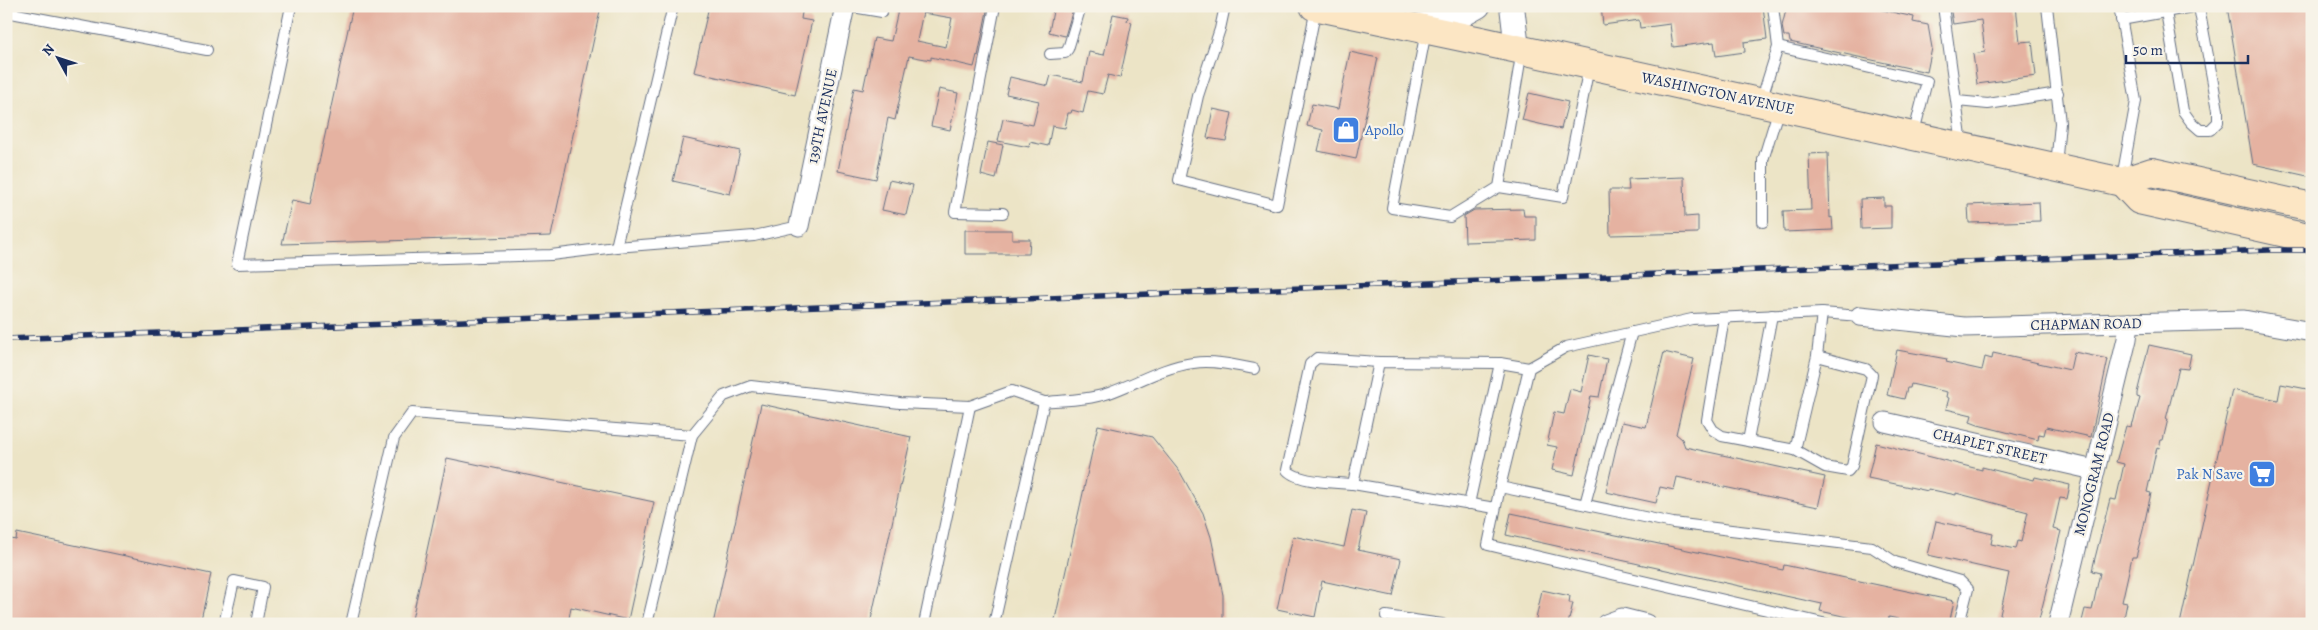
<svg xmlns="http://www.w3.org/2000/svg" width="2318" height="630" font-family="Alegreya,serif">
  <rect width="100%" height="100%" fill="#f7f3e8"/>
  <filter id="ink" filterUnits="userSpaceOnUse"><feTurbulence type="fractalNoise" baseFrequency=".02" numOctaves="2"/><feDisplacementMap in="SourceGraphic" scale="10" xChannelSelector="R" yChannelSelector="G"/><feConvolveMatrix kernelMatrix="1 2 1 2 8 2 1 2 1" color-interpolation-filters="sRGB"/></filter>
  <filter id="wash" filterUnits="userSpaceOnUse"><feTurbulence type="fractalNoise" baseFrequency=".0096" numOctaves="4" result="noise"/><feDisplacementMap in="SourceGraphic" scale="20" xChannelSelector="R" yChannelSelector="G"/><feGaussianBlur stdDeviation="1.12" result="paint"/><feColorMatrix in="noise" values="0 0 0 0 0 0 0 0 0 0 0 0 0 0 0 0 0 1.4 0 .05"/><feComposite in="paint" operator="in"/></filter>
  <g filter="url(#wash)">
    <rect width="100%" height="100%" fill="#ece4c6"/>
    <g id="blocks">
      <!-- building -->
      <g fill="#e5b2a1" fill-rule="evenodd">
        <path d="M353 6H601L551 236 282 244 292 200 310 204Z"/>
        <path d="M709 6H803L801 19 812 21 795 95 694 72Z"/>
        <path d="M899 6H988L978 56 977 55 974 67 931 57V60L909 56 895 120 888 118 876 179 838 171 854 88 863 90 874 38 891 41ZM924 7 923 13 952 18 946 47 917 41Z"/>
        <path d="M1054 6H1074L1065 36 1049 32Z"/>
        <path d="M1601 6H1739V10L1763 6 1767 39 1744 42 1745 52 1716 56 1714 42 1673 47 1670 24 1640 28 1639 20 1603 25Z"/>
        <path d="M1787 6H1865L1914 17 1913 22 1928 25 1932 48 1927 72 1790 42 1789 36H1784L1782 26Z"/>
        <path d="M1950 6H2016L2020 42 2032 41 2036 76 1977 84 1973 54 1985 52 1981 20 1953 24Z"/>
        <path d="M2227 6H2312V177L2253 164Z"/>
        <path d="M1113 14 1128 17 1127 21 1132 22 1120 78 1108 75 1103 94 1088 91 1083 113 1072 110 1071 113H1068L1065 128 1052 126 1048 146 1030 142 1029 147 998 141 1003 119 1033 125 1039 101 1006 94 1010 77 1048 86 1051 75 1083 82 1089 52 1104 55Z"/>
        <path d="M1350 52 1378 58 1356 159 1318 151 1323 130 1307 126 1312 104 1338 109Z"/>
        <path d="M939 89 958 93 950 130 931 126Z"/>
        <path d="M1529 93 1568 102 1561 129 1522 120Z"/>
        <path d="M1213 109 1232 113 1226 141 1207 138Z"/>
        <path d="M683 138 740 151 730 194 673 181Z"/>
        <path d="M988 142 1003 145 996 179 981 175Z"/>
        <path d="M1828 153 1830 218 1832 217 1833 230 1784 232 1783 211 1811 210 1809 154Z"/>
        <path d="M1684 177 1685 217 1698 216V233L1610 235 1609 190H1629L1628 179Z"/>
        <path d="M889 180 913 185 906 215 882 210Z"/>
        <path d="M1884 198V206H1891V228L1861 229 1860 199Z"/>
        <path d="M2039 202 2040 221 1969 223 1968 205Z"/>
        <path d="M1523 209 1524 216H1536V240L1465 242 1464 216 1474 210Z"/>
        <path d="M965 230H1012V239H1030L1029 254H965Z"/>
        <path d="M2149 345 2191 354 2188 369 2179 368 2166 419H2168L2163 440H2161L2159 448 2157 447 2147 492 2151 493 2143 530 2136 557H2132L2122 602 2127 603 2124 618 2126 619 2125 624H2089L2082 621 2085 609 2092 610 2100 573 2092 571 2095 558 2110 499 2116 500 2124 464 2116 462 2126 426 2131 427 2132 422 2133 423 2140 398 2137 397V393Z"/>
        <path d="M1897 350 1947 359 1946 362 1982 370 1985 357 1992 359 1993 353 2070 370 2074 352 2108 359 2091 437 2046 427 2044 435 2039 434 2038 440 1978 425 1970 422 1972 415 1946 409 1949 398 1946 397 1947 392 1911 384 1910 388H1907L1904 399 1887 395Z"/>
        <path d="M1664 352 1694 359 1676 434 1682 439 1685 447 1825 477 1818 507 1677 477 1674 490 1660 487 1656 503 1606 492 1622 422 1646 427Z"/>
        <path d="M1589 355 1607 359 1599 397 1591 396 1574 475 1552 470 1557 447 1547 445 1554 412 1564 414 1570 389 1581 392Z"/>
        <path d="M2281 384 2312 390V624H2180L2232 390 2278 400Z"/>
        <path d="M761 404 911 437 870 624H713Z"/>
        <path d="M1098 425 1152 437 1180 472 1203 513 1211 537 1223 595V624H1054Z"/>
        <path d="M1876 443 1982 470V467L2034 480 2035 477 2070 485 2067 499 2060 498 2053 529 2061 531 2038 624H1998L2009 573 1928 555 1936 521 1993 534 1991 544 2016 549 2018 541 2021 542 2028 512 1956 493V495L1928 489V491L1868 478Z"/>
        <path d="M447 458 654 502 628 620 571 607 568 624H411Z"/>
        <path d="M1352 510 1366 513 1358 550 1401 559 1393 596 1322 581 1315 617 1277 609 1293 536 1344 547Z"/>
        <path d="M1511 513 1783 570 1784 565 1954 601 1949 624H1922L1889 617 1887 624H1880L1820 611 1822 604 1506 535Z"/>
        <path d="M17 533 211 574 200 624H6V538L16 540Z"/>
        <path d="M1542 590 1570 596 1569 603H1573L1568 624H1535Z"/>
      </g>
    </g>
  </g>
  <g filter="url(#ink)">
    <use href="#blocks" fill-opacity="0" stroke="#646e82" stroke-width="1"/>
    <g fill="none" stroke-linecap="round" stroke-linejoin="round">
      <!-- service casing -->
      <g stroke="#646e82" stroke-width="12">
        <g id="service">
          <path d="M291 6 237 264 551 255 616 247 754 236 799 226"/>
          <path d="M847 6 882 12 883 6"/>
          <path d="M995 6 955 212 1003 213"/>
          <path d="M1225 6 1220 29 1198 96 1179 180 1277 205 1316 8"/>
          <path d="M1943 6 1962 144"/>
          <path d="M2047 6 2060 123 2056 166"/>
          <path d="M2119 6 2136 101 2122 178"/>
          <path d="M2165 6 2183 111 2191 122 2200 130H2210L2218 122V110L2199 7"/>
          <path d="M6 12 207 50"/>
          <path d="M2121 20 2198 6"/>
          <path d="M1426 31 1392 208 1450 217 1499 187 1522 50"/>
          <path d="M1778 47 1927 81 1913 136"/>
          <path d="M1050 54 1065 53 1068 49 1081 6"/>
          <path d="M1761 101 1778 47 1773 6"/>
          <path d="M1957 101 1988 104 2058 93"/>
          <path d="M1499 187 1563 197 1589 67"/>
          <path d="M1763 222V160L1779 108"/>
          <path d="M616 247 673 6"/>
          <path d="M1860 316 1822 313 1692 319 1566 347 1529 368 1500 487 1673 523 1872 547 1895 562 1960 581 1968 589 1959 624"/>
          <path d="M1724 318 1707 420 1713 430 1722 436 1795 450 1825 467 1848 471 1852 466 1872 375 1866 369 1817 356 1822 313"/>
          <path d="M1044 402C1066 400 1088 400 1109 393 1137 383 1163 367 1193 363 1213 360 1235 365 1254 369"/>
          <path d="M1748 441 1772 315"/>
          <path d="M1795 450 1817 356"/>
          <path d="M1353 484C1336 483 1297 482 1287 470L1310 364 1317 358 1379 362"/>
          <path d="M1500 487 1488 545 1827 624"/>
          <path d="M1469 504 1500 363"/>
          <path d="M1585 504 1632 332"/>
          <path d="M1495 508 1353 484 1379 362 1500 363 1529 368"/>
          <path d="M1386 616 1442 624"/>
          <path d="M224 624 234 581 263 587 256 624"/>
          <path d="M351 624 394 438 412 413 692 435"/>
          <path d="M647 624 692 435 724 396 751 386 900 403 970 406 1012 391 1044 402 994 624"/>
          <path d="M924 624 970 406"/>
        </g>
      </g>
      <!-- minor casing -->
      <g stroke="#646e82" stroke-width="21">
        <g id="minor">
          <path d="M799 226 845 6"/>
          <path d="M1860 316 1964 327 2244 320 2312 332"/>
          <path d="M1885 422 2094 470"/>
          <path d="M1606 624 1622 618 1646 624"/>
          <path d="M2058 624 2127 339 2129 323"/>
        </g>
      </g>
      <!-- tertiary casing -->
      <g stroke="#646e82" stroke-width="26">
        <g id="tertiary">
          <path d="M1512 6 1517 49"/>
          <path d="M1418 25 1453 20 1478 6"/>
        </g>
      </g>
      <!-- secondary casing -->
      <g stroke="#646e82" stroke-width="30">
        <g id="secondary">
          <path d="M1314 6 1481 41 2122 182 2152 172 2312 207"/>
          <path d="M2122 182 2139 200 2312 239"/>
        </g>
      </g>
      <!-- service -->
      <use href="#service" stroke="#fff" stroke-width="10"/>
      <!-- minor -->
      <use href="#minor" stroke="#fff" stroke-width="19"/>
      <!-- tertiary -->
      <use href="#tertiary" stroke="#fff" stroke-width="24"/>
      <!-- secondary -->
      <use href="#secondary" stroke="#fce6c4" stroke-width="28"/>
      <!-- rail casing -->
      <g stroke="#1b2f5e" stroke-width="5.5">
        <path id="rail" d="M6 339 2269 250H2312"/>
      </g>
      <!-- rail -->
      <use href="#rail" stroke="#f7f3e8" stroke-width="4" stroke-dasharray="11" stroke-linecap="butt"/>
    </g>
  </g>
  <!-- icons -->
  <defs>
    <g id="shop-square" transform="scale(1.4375)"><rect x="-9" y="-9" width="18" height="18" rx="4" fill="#3f7fe0" stroke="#f7f3e8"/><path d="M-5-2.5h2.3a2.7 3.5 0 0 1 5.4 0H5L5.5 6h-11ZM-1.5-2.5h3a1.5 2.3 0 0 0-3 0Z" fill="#fff"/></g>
    <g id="supermarket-square" transform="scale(1.4375)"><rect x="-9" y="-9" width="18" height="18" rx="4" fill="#3f7fe0" stroke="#f7f3e8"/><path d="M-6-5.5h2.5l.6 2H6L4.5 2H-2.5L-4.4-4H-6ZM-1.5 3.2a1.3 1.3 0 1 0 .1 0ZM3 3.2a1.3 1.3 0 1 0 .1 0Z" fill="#fff"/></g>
  </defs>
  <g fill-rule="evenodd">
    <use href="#shop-square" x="1346" y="130"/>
    <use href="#supermarket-square" x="2262" y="474"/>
  </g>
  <g text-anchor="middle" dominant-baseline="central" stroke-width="4.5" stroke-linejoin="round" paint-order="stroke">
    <!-- street labels -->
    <g font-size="15" fill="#1b2f5e" stroke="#f7f3e8">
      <text transform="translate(1718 93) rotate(12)">WASHINGTON AVENUE</text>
      <text transform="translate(822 116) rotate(-78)">139TH AVENUE</text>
      <text transform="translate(2086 324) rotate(-1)">CHAPMAN ROAD</text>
      <text transform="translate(1990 446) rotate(13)">CHAPLET STREET</text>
      <text transform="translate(2094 474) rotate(-76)">MONOGRAM ROAD</text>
    </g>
    <!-- shop labels -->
    <g font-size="15" fill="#366cbe" stroke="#f7f3e8" text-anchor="start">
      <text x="1365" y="130">Apollo</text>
      <text x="2243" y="474" text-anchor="end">Pak N Save</text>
    </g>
  </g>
  <!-- margin -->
  <rect width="2318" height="630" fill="none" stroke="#f7f3e8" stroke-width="25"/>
  <!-- north arrow -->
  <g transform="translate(58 58) rotate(310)" stroke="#f7f3e8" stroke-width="4" paint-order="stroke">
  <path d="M0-4L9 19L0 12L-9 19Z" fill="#1b2f5e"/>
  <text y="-8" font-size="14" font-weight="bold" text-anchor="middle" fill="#1b2f5e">N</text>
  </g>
  <!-- scale -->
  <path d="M2126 55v8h122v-8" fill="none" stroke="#1b2f5e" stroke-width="2.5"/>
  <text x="2133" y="55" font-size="15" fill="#1b2f5e" stroke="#f7f3e8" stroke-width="4" paint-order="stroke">50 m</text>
</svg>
